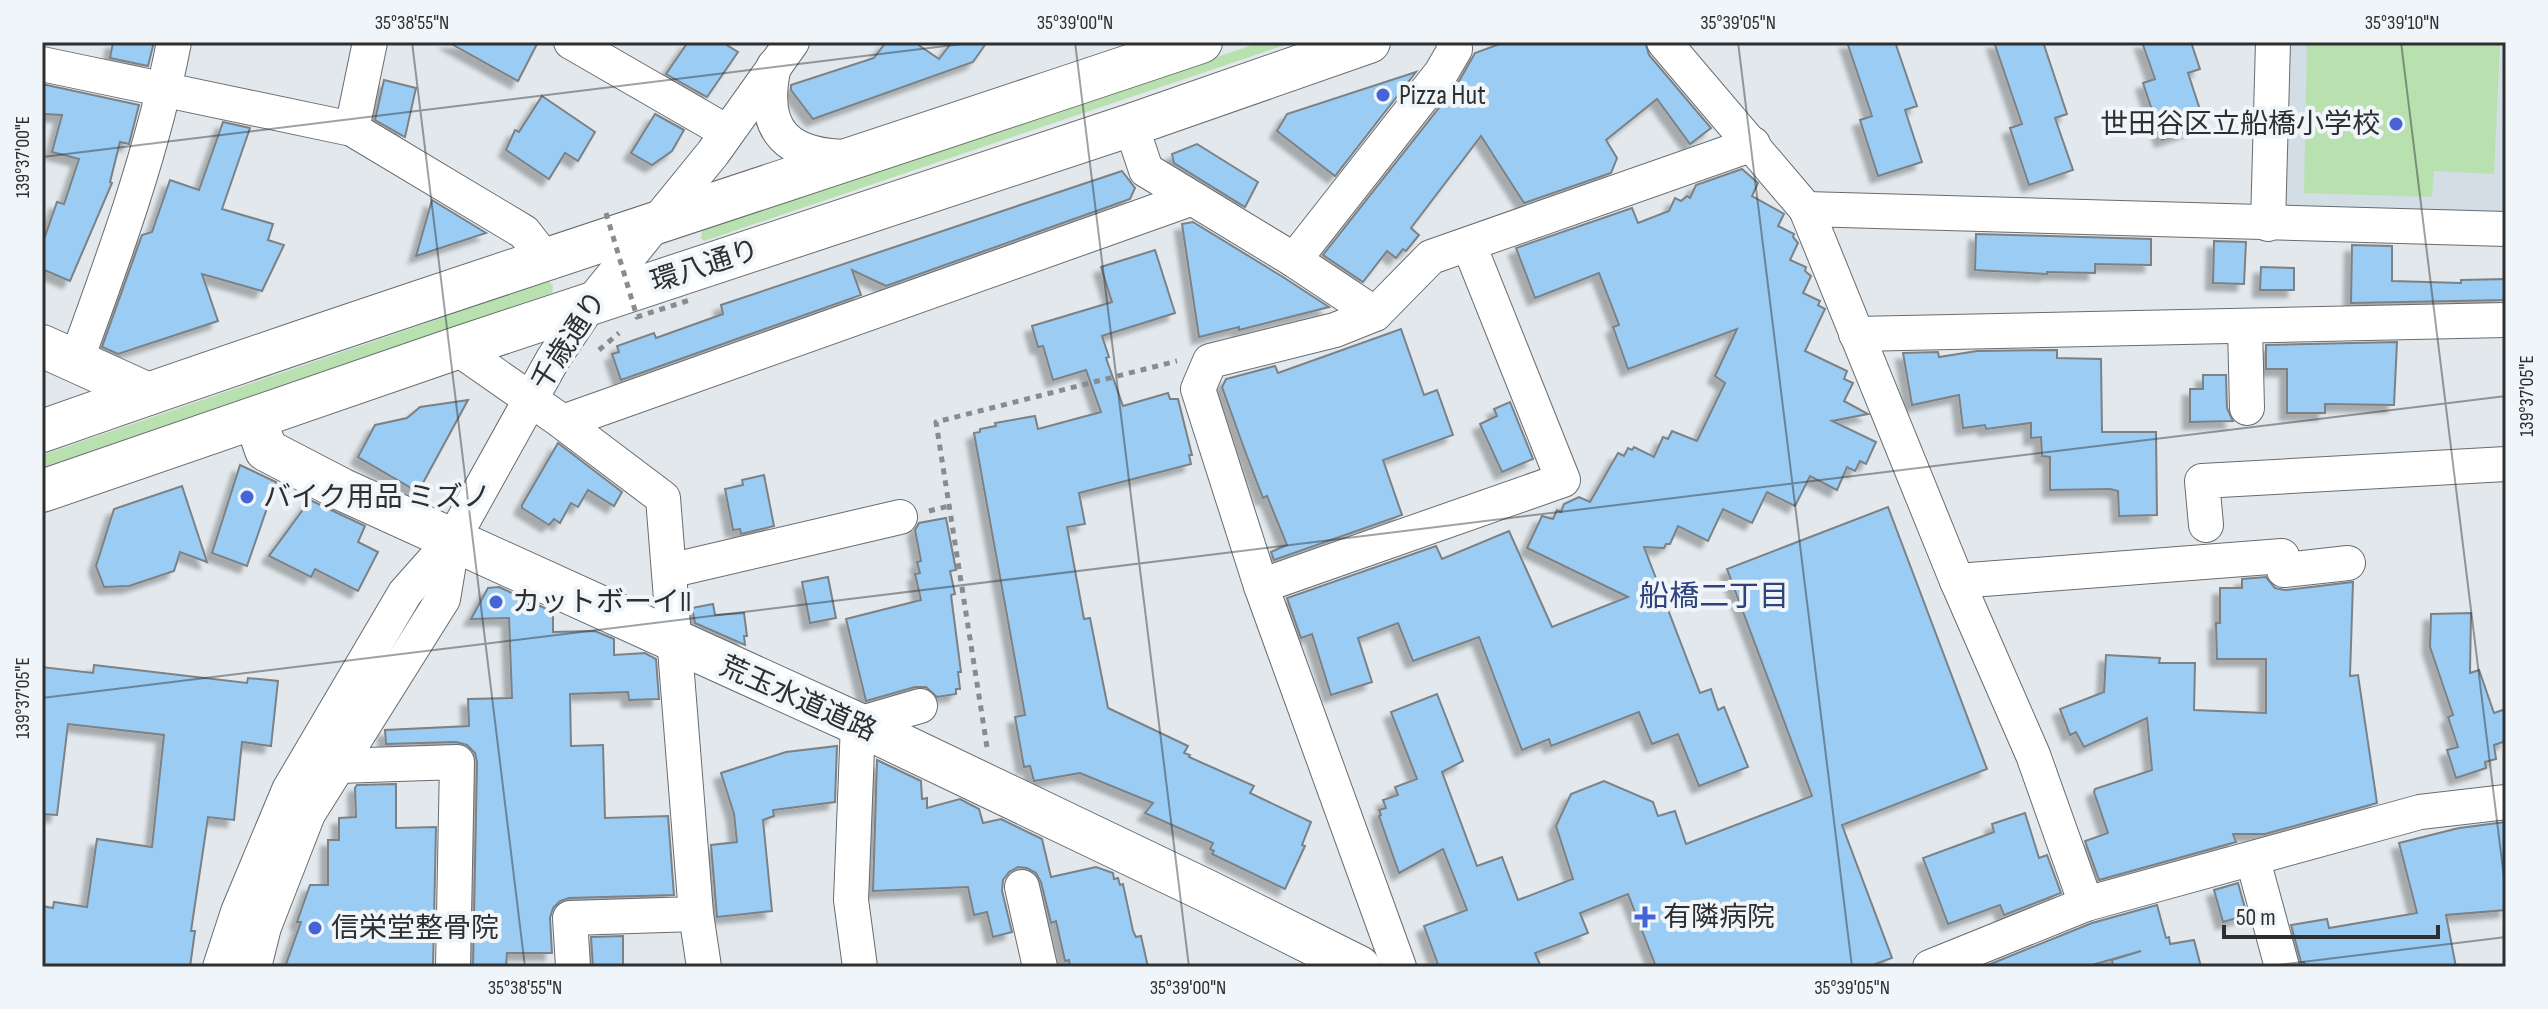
<svg xmlns="http://www.w3.org/2000/svg" width="2548" height="1009" font-family="'Sofia Sans Condensed','Noto Sans JP',sans-serif">
  <defs>
    <filter id="shadow"><feDropShadow dx="-7" dy="7" stdDeviation="2" flood-color="#0004"/></filter>
  </defs>
  <rect width="100%" height="100%" fill="#e2e8ec"/>
  <!-- built -->
  <path fill="#d2dde6" d="M2289 42H2506V219L2284 207Z"/>
  <!-- green -->
  <g fill="#b9e1af">
    <path d="M1261 42H1294L704 241 701 238 702 230Z"/>
    <path d="M2307 42H2500L2494 174 2434 171 2432 197 2304 193Z"/>
    <path d="M549 281 553 286 552 293 42 468V455Z"/>
  </g>
  <!-- building -->
  <g fill="#9accf4" stroke="#7c8185" stroke-width="2" filter="url(#shadow)">
    <path d="M113 42H154L148 66 110 58Z"/>
    <path d="M448 42H538L518 81Z"/>
    <path d="M688 42H722L738 52 707 97 666 74Z"/>
    <path d="M886 42H914L939 59 952 42H987L973 62 813 119 791 90V85L874 58Z"/>
    <path d="M1505 42H1645L1649 55 1711 128 1690 144 1657 99 1606 140 1617 158 1611 173 1524 203 1481 136 1411 228 1419 235 1406 251 1403 249 1396 258 1387 251 1363 282 1323 255 1457 85 1475 53Z"/>
    <path d="M1847 42H1895L1917 106 1905 110 1922 162 1878 176 1860 120 1872 116Z"/>
    <path d="M1994 42H2043L2067 114 2055 118 2073 170 2029 185 2010 128 2022 124Z"/>
    <path d="M2142 42H2191L2200 69 2188 73 2205 125 2162 140 2143 83 2155 79Z"/>
    <path d="M1416 72 1335 176 1277 131 1287 114Z"/>
    <path d="M384 80 416 88 405 137 375 120Z"/>
    <path d="M42 84 139 105 129 144 120 142 110 182 112 183 70 281 42 269V245L57 202 64 204 79 159 52 152 62 115 42 114Z"/>
    <path d="M542 96 595 132 578 161 565 153 549 179 506 150 515 130 519 132Z"/>
    <path d="M655 114 684 130 672 151 652 165 631 153Z"/>
    <path d="M223 122 250 128 222 209 273 224 268 240 284 245 262 291 202 274 218 321 118 354 102 347 142 235 152 232 170 180 199 190Z"/>
    <path d="M1197 144 1258 182 1245 207 1174 163 1172 154Z"/>
    <path d="M1742 169 1758 183 1752 196 1784 214 1778 226 1794 234 1793 237 1798 243 1790 260 1806 267 1805 271 1811 276 1803 293 1820 301 1818 305 1825 309 1805 351 1847 371 1844 379 1853 383 1844 401 1868 414 1832 421 1876 442 1866 464 1860 461 1855 471 1847 467 1837 490 1810 476 1795 506 1767 492 1752 523 1723 509 1708 541 1678 526 1670 544H1666L1664 548 1644 547 1700 693 1711 689 1718 710 1724 707 1748 767 1699 786 1678 734 1652 744 1639 712 1551 746 1549 739 1522 750 1479 637 1413 661 1398 623 1358 638 1372 682 1331 695 1312 634 1301 638 1287 598 1436 546 1442 559 1509 531 1552 627 1628 597 1527 548 1542 516 1553 519 1557 510 1561 512 1564 504 1579 497 1590 502 1618 453 1624 456 1628 448 1632 450 1634 447 1654 457 1663 437 1668 439 1672 431 1697 441 1725 383 1715 376 1737 329 1628 369 1613 327 1619 325 1599 273 1535 298 1516 248 1632 208 1638 223 1669 211 1675 198 1681 201 1687 196 1690 198 1696 185Z"/>
    <path d="M1122 171 1135 188 1130 199 886 286 852 270 861 295 621 380 612 354 619 352 617 346 654 333 656 338 723 314 721 305Z"/>
    <path d="M432 200 486 233 416 256Z"/>
    <path d="M1193 222 1283 277 1329 307 1239 330V327L1199 337 1182 224Z"/>
    <path d="M1976 234 2151 239V265L2095 264V273L2047 272V274L1975 270Z"/>
    <path d="M2214 241 2246 242 2244 284 2213 283Z"/>
    <path d="M2352 245 2392 246V281L2461 283V280L2506 279V300L2351 303Z"/>
    <path d="M1155 250 1175 313 1102 336 1109 357 1106 358 1123 406 1168 393 1170 399H1178L1192 455H1189L1191 464 1079 493 1085 524 1067 527 1084 619 1090 618 1108 708 1188 746 1184 753 1190 755 1189 757 1254 786 1250 793 1311 822 1302 845 1305 846 1285 889 1212 854 1214 851 1210 849 1213 843 1145 813 1153 803 1080 773 1034 781 1030 766 1024 767 1015 717 1025 715 974 433 980 432V429L996 426 995 423 1035 416 1038 429 1101 412 1086 370 1053 380 1043 346 1038 347 1032 326 1112 302 1101 267Z"/>
    <path d="M2261 267 2294 268V290H2260Z"/>
    <path d="M1401 329 1424 395 1437 390 1453 435 1383 460 1402 515 1274 560 1271 552 1287 545 1267 496 1263 498 1245 451 1222 387 1226 379 1275 366 1278 373Z"/>
    <path d="M2397 342 2394 405 2325 404V413H2287V369H2266V345Z"/>
    <path d="M2057 350V358L2101 359 2102 432H2156L2157 515 2119 516 2118 491 2110 489 2050 490V457L2042 456 2041 437 2031 438V423L1986 429 1985 425 1963 428 1959 395 1912 405 1903 353 1938 352 1939 357 1977 351Z"/>
    <path d="M2203 375H2226L2227 408 2233 421 2190 422V389H2203Z"/>
    <path d="M468 400 418 492 358 457 375 425 407 418 420 407Z"/>
    <path d="M1510 402 1533 459 1502 472 1480 424 1497 416 1494 409Z"/>
    <path d="M558 443 622 492 614 506 588 490 578 507 571 503 560 523 554 519 549 525 522 508V505Z"/>
    <path d="M240 465 276 482 247 566 212 553Z"/>
    <path d="M764 475 774 526 741 534 740 529 733 530 725 489 743 485 742 480Z"/>
    <path d="M182 486 207 562 180 552 174 571 129 586 104 587 96 566 114 509Z"/>
    <path d="M310 500 365 526 358 542 378 552 358 591 315 569 311 577 269 556Z"/>
    <path d="M1888 507 1987 769 1842 825 1892 958 1867 967H1656L1628 894 1580 913 1588 933 1535 953 1541 967H1439L1424 926 1467 910 1443 849 1399 873 1379 816 1381 815 1379 810 1386 808 1383 800 1398 795 1395 787 1417 779 1391 712 1437 694 1463 761 1442 772 1477 866 1502 857 1518 900 1573 879 1556 826 1571 794 1604 781 1653 802 1658 816 1675 811 1686 844 1812 796 1727 569Z"/>
    <path d="M946 518 956 570 950 571 955 594 951 595 961 672H958L960 689H956V694L937 697 926 687H915L866 701 846 619 921 600 915 574 920 573 917 562 921 561 915 530 919 523Z"/>
    <path d="M828 577 836 618 810 623 802 582Z"/>
    <path d="M2266 577 2275 588 2285 590 2353 582 2350 676 2358 675 2377 803 2265 834H2233L2236 842 2099 880 2085 841 2108 833 2094 792 2095 789 2152 770 2147 718 2084 747 2076 732 2070 735 2060 709 2104 692 2106 655 2160 658 2159 663H2195L2194 710 2266 713V659H2217L2216 623H2220V588H2242V579Z"/>
    <path d="M499 587 527 600V604H536L553 612V632L595 631 614 639V655L645 653 656 659 659 699 629 700 628 692 570 694 571 746 603 745 605 818 668 816 674 895 569 898 560 901 553 908 550 918 552 953H507L506 967H473L477 762 475 753 467 745 456 742 386 744 385 730 469 726 468 699 512 698 509 618 471 619 488 588Z"/>
    <path d="M713 604 715 615 744 613 747 636H744L745 645 695 623 692 608Z"/>
    <path d="M2471 613 2470 673 2479 670 2494 713 2506 709V741L2494 745 2496 759 2485 762 2486 768 2456 778 2447 750 2458 747 2448 717 2453 715 2430 647 2431 614Z"/>
    <path d="M94 665 247 683 248 678 278 681 271 746 242 742 234 820 208 817 191 931H195L190 967 42 965V906L53 908 54 902 87 907 97 839 152 847 164 735 68 724 57 815 42 814V667L93 673Z"/>
    <path d="M837 746 835 802 773 810 774 816 763 820 772 911 717 917 711 845 737 842 734 814 721 773 786 752Z"/>
    <path d="M877 760 921 781 922 799 927 798V808L960 799 979 809 983 823 1001 819 1042 839 1051 877 1096 867 1113 873 1114 879 1118 878 1120 885 1123 884 1133 931 1136 937 1141 936 1148 967H1070L1069 960 1065 961 1056 921 1051 923 1041 882 1036 873 1027 868 1018 867 1009 872 1003 880 1002 891 1012 932 993 937 987 912 974 915 968 887 873 891Z"/>
    <path d="M396 784V828L436 827 433 967H285L301 922H297L310 885H328V840H339V818L356 817 355 788 357 785Z"/>
    <path d="M2025 813 2039 858 2047 855 2061 893 2004 915 2000 905 1948 924 1923 858 1994 832 1992 824Z"/>
    <path d="M2506 822V910L2446 915 2456 967H2305L2304 962H2301L2291 925 2327 919 2329 928 2417 913 2399 843 2459 828Z"/>
    <path d="M2238 883 2247 915 2223 922 2214 890Z"/>
    <path d="M2157 905 2166 938 2169 937 2170 944 2194 940 2201 967H2113L2112 960 2141 951 2085 967H1983L2092 923Z"/>
    <path d="M623 936V967H593L591 937Z"/>
  </g>
  <g fill="none" stroke-linecap="round" stroke-linejoin="round">
    <!-- minor casing -->
    <g stroke="#686c70" stroke-width="36">
      <g id="minor">
        <path d="M571 42 727 132"/>
        <path d="M1664 42 1806 209 1957 581 2033 755 2086 904"/>
        <path d="M42 64 352 129 524 232 546 260"/>
        <path d="M774 66C759 132 788 158 854 157"/>
        <path d="M1131 125 1146 170 1294 260 1375 314"/>
        <path d="M352 129 370 42"/>
        <path d="M1806 209 2506 229"/>
        <path d="M2268 224 2273 42"/>
        <path d="M1294 260 1441 73 1455 49 1453 42"/>
        <path d="M2245 327 2247 408"/>
        <path d="M1856 334 2506 320"/>
        <path d="M457 348 557 418 663 498 696 914 704 967"/>
        <path d="M76 361C114 257 153 151 174 42"/>
        <path d="M563 422 1190 199"/>
        <path d="M2206 525 2202 481 2506 464"/>
        <path d="M669 571 900 517"/>
        <path d="M1957 581 2282 556 2284 570 2348 563"/>
        <path d="M1261 586 1563 480 1469 245"/>
        <path d="M338 766 457 762 453 967"/>
        <path d="M2253 860 2282 967"/>
        <path d="M1022 887 1040 967"/>
        <path d="M220 967 238 912 289 790 405 593 453 539 553 359 590 304 713 153 792 42"/>
        <path d="M254 967 264 927 308 814 443 599 453 539"/>
        <path d="M573 967 570 918 696 914"/>
        <path d="M860 967 851 900 858 724 920 706"/>
        <path d="M1399 967 1261 586 1198 389 1210 361 1335 330 1375 314 1431 257 1753 144"/>
        <path d="M1930 967 2086 904 2420 812 2506 802"/>
      </g>
    </g>
    <!-- major casing -->
    <g stroke="#686c70" stroke-width="44">
      <g id="major">
        <path d="M42 346 148 394"/>
        <path d="M255 418 266 450 341 489 858 724 1207 891 1359 967"/>
        <path d="M42 431C426 296 815 172 1201 42"/>
        <path d="M42 491 457 348 1131 125 1369 42"/>
      </g>
    </g>
    <!-- path -->
    <g stroke="#888c8f" stroke-width="5" stroke-dasharray="6 6" stroke-linecap="butt">
      <path d="M599 350 619 333"/>
      <path d="M929 511 949 506"/>
      <path d="M987 747 936 422 1177 361"/>
    </g>
    <!-- minor -->
    <use href="#minor" stroke="#fff" stroke-width="34"/>
    <!-- major -->
    <use href="#major" stroke="#fff" stroke-width="42"/>
    <!-- path-bridge -->
    <path stroke="#888c8f" stroke-width="5" stroke-dasharray="6 6" stroke-linecap="butt" d="M606 213 637 317 690 300"/>
  </g>
  <!-- ticks -->
  <path fill="none" stroke="#2d2f30" stroke-width="2" stroke-opacity="0.45" d="M412 42 525 967M1075 42 1189 967M1738 42 1852 967M2401 42 2506 894M42 157 978 42M42 698 2506 396M2262 967 2506 937"/>
  <!-- markers -->
  <g fill="#4464d7" stroke="#f0f5f9" stroke-width="3">
    <circle cx="1383" cy="95" r="8"/>
    <circle cx="2396" cy="124" r="8"/>
    <circle cx="247" cy="497" r="8"/>
    <circle cx="496" cy="602" r="8"/>
    <path d="M1641 905h8v8h8v8h-8v8h-8v-8h-8v-8h8z"/>
    <circle cx="315" cy="928" r="8"/>
  </g>
  <g text-anchor="middle" dominant-baseline="central" stroke-width="8" stroke-linejoin="round" paint-order="stroke">
    <!-- poi labels -->
    <g font-size="28" fill="#2d2f30" stroke="#f0f5f9" text-anchor="start">
      <text x="1399" y="95">Pizza Hut</text>
      <text x="2380" y="124" text-anchor="end">世田谷区立船橋小学校</text>
      <text x="263" y="497">バイク用品 ミズノ</text>
      <text x="512" y="602">カットボーイII</text>
      <text x="1663" y="917">有隣病院</text>
      <text x="331" y="928">信栄堂整骨院</text>
    </g>
    <!-- street labels -->
    <g font-size="28" fill="#2d2f30" stroke="#f0f5f9">
      <text transform="translate(705 266) rotate(-18)">環八通り</text>
      <text transform="translate(569 341) rotate(-57)">千歳通り</text>
      <text transform="translate(798 699) rotate(24)">荒玉水道道路</text>
    </g>
    <!-- neighbourhood labels -->
    <g font-size="30" fill="#2f427b" stroke="#f0f5f9">
      <text x="1714" y="597">船橋二丁目</text>
    </g>
  </g>
  <!-- border -->
  <rect width="2548" height="1009" fill="none" stroke="#f0f5f9" stroke-width="88"/>
  <!-- scale -->
  <path d="M2224 925v12h214v-12" fill="none" stroke="#2d2f30" stroke-width="4"/>
  <text x="2236" y="925" font-size="24" fill="#2d2f30" stroke="#f0f5f9" stroke-width="6" paint-order="stroke">50 m</text>
  <rect x="44" y="44" width="2460" height="921" fill="none" stroke="#2d2f30" stroke-width="3"/>
  <g font-size="20" text-anchor="middle" fill="#2d2f30">
    <text x="412" y="29">35°38'55"N</text>
    <text x="1075" y="29">35°39'00"N</text>
    <text x="1738" y="29">35°39'05"N</text>
    <text x="2402" y="29">35°39'10"N</text>
    <text transform="translate(22 157) rotate(-90)" y="7">139°37'00"E</text>
    <text transform="translate(2526 396) rotate(-90)" y="7">139°37'05"E</text>
    <text transform="translate(22 698) rotate(-90)" y="7">139°37'05"E</text>
    <text x="525" y="994">35°38'55"N</text>
    <text x="1188" y="994">35°39'00"N</text>
    <text x="1852" y="994">35°39'05"N</text>
  </g>
</svg>
